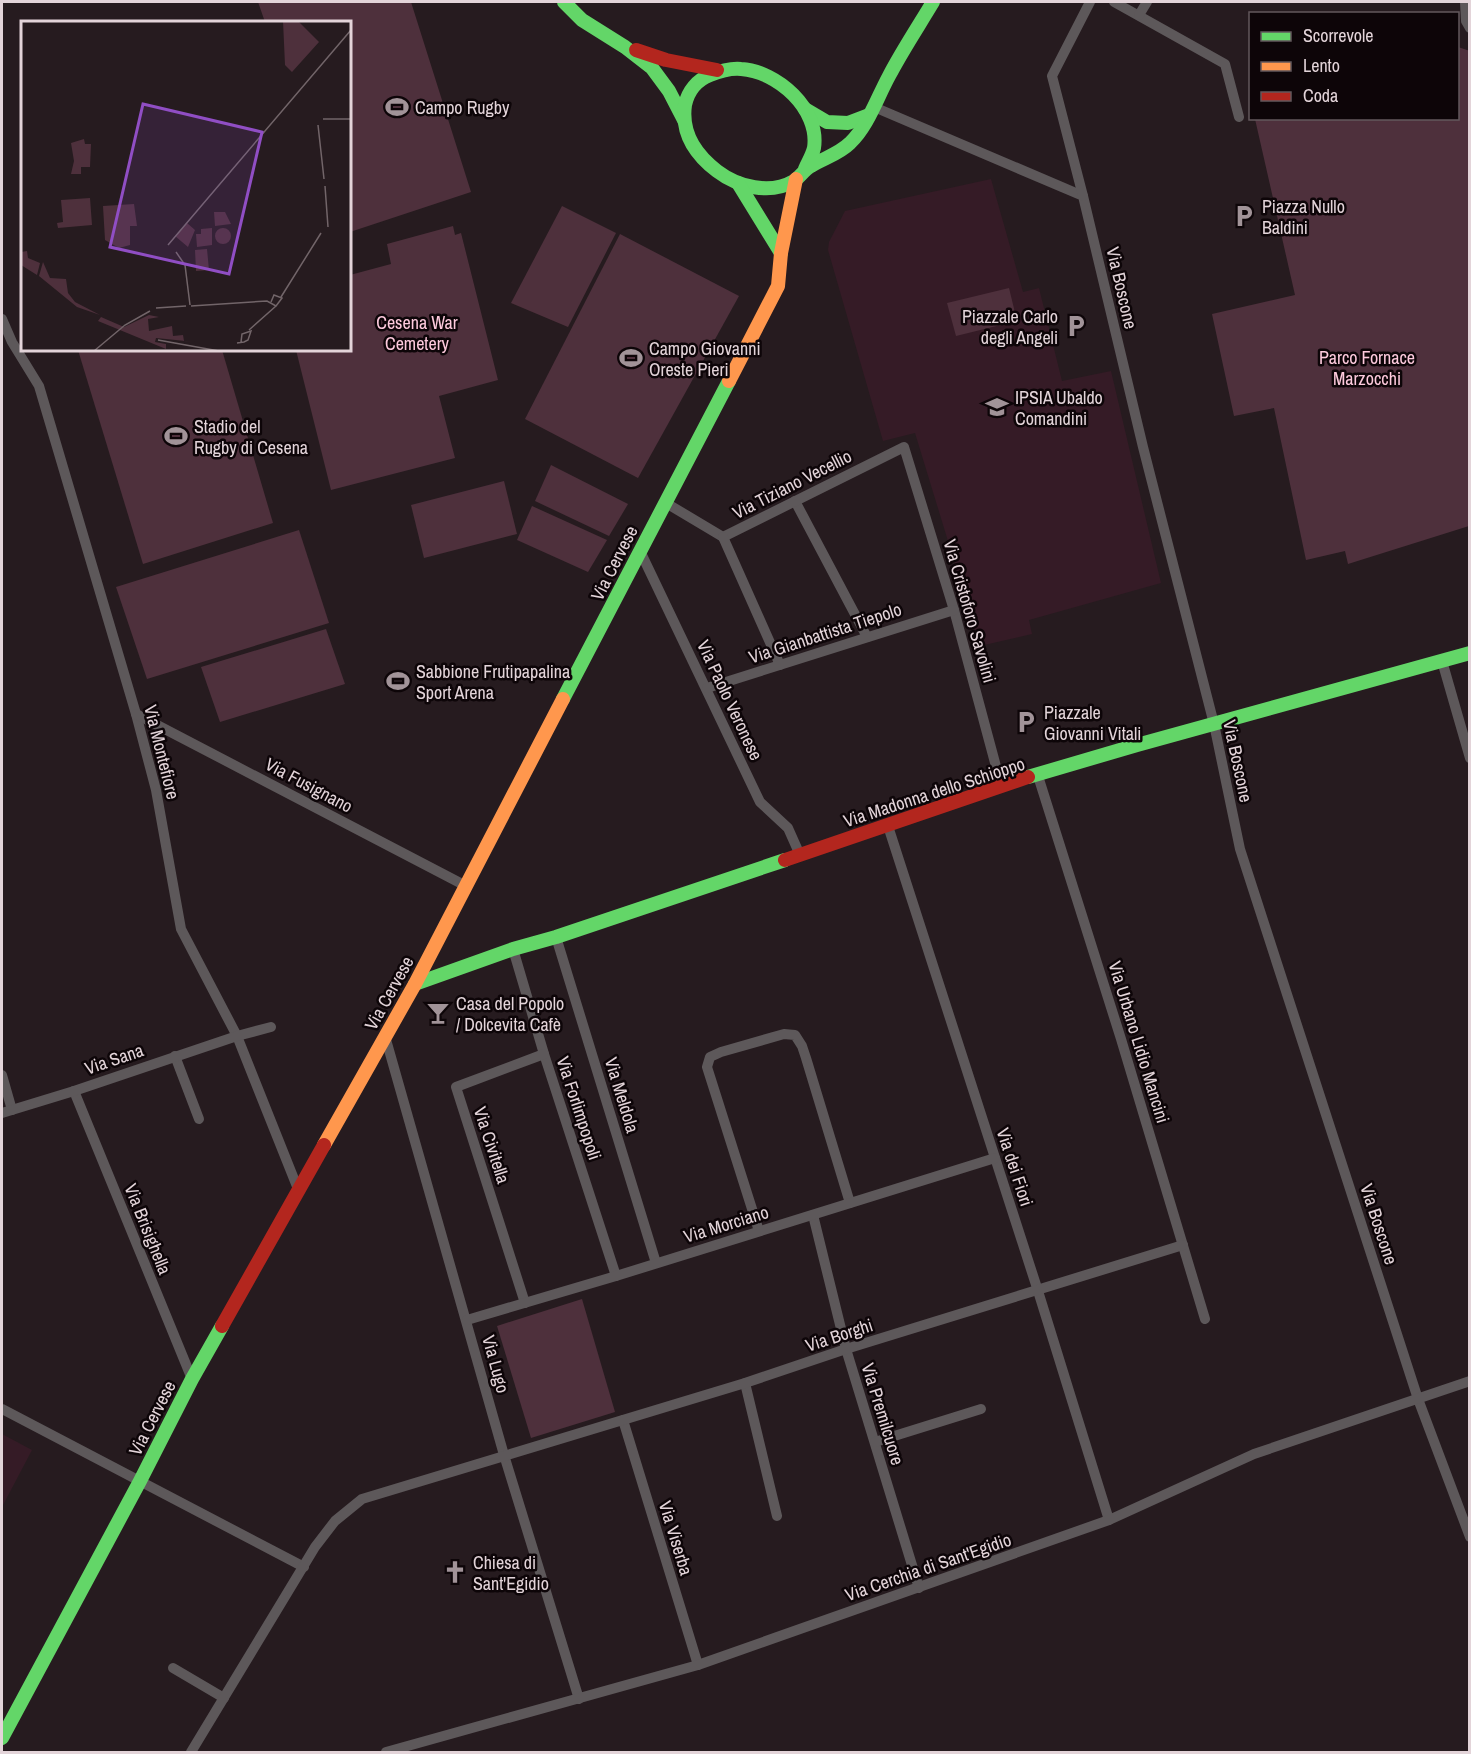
<svg xmlns="http://www.w3.org/2000/svg" width="1471" height="1754" font-family="'Archivo Narrow',sans-serif">
  <rect width="100%" height="100%" fill="#261b1f"/>
  <!-- built -->
  <g fill="#351b26">
    <path d="M991 179 1023 292 1039 288 1062 381 1111 371 1161 583 1029 620 1032 634 980 646 915 433 883 441 828 250 829 242 845 211Z"/>
    <path d="M2 1434 32 1450 2 1507Z"/>
  </g>
  <!-- green -->
  <g fill="#4e303c">
    <path d="M258 2H411L471 192 350 232V22H265Z"/>
    <path d="M1458 47 1470 51 1469 526 1348 564 1345 551 1306 560 1274 408 1234 416 1212 314 1295 295 1255 119 1458 118Z"/>
    <path d="M562 206 616 233 568 327 511 303Z"/>
    <path d="M453 226 455 235 461 233 498 380 439 396 455 458 331 490 296 350H350V275L391 264 387 244Z"/>
    <path d="M620 234 739 296 638 478 525 419Z"/>
    <path d="M1009 288 1017 321 956 336 947 303Z"/>
    <path d="M78 350H222L273 523 143 564Z"/>
    <path d="M551 465 628 504 609 536 535 501Z"/>
    <path d="M504 481 517 534 424 558 411 505Z"/>
    <path d="M532 506 607 540 588 572 517 540Z"/>
    <path d="M299 530 329 623 147 679 116 587Z"/>
    <path d="M326 629 345 684 220 722 201 667Z"/>
    <path d="M582 1299 615 1412 531 1438 497 1326Z"/>
  </g>
  <g fill="none" stroke-linecap="round" stroke-linejoin="round">
    <!-- street -->
    <g stroke="#5d585a" stroke-width="10">
      <path d="M1114 2 1225 64 1239 117"/>
      <path d="M1465 2 1466 21 1470 28"/>
      <path d="M1139 15 1147 2"/>
      <path d="M874 107 1083 196 1143 447 1214 724 1240 849 1418 1399 1470 1537"/>
      <path d="M1083 196 1052 76 1090 2"/>
      <path d="M2 319 12 342 39 386 136 714 156 790 181 929 237 1036 298 1189"/>
      <path d="M795 501 867 637"/>
      <path d="M666 503 723 537"/>
      <path d="M723 537 904 447 954 610 1001 785"/>
      <path d="M723 537 780 665"/>
      <path d="M640 551 760 802 788 828 800 855"/>
      <path d="M1442 661 1470 758"/>
      <path d="M707 688 954 610"/>
      <path d="M136 714 466 886"/>
      <path d="M1038 776 1121 1039 1205 1319"/>
      <path d="M888 826 1038 1291 1109 1520"/>
      <path d="M556 937 656 1263"/>
      <path d="M513 949 544 1054 616 1276"/>
      <path d="M385 1036 504 1455 579 1699"/>
      <path d="M175 1056 199 1119"/>
      <path d="M2 1075 12 1110"/>
      <path d="M74 1091 192 1379"/>
      <path d="M2 1113 74 1091 237 1036 271 1027"/>
      <path d="M813 1215 846 1349 919 1588"/>
      <path d="M759 1231 707 1067 710 1057 721 1052 784 1034 795 1035 802 1046 806 1058 850 1203"/>
      <path d="M525 1303 456 1087 544 1054"/>
      <path d="M467 1320 616 1276 995 1158"/>
      <path d="M745 1383 777 1516"/>
      <path d="M2 1409 304 1567"/>
      <path d="M623 1420 698 1665"/>
      <path d="M875 1442 981 1409"/>
      <path d="M173 1668 224 1698"/>
      <path d="M191 1752 315 1547 335 1521 362 1499 745 1383 846 1349 1183 1245"/>
      <path d="M386 1752 698 1665 1109 1520 1254 1454 1470 1381"/>
    </g>
    <!-- fast -->
    <g stroke="#63d668" stroke-width="14">
      <path d="M564 2 582 20 625 47 652 68 669 91 684 120"/>
      <path d="M805 109 827 122 848 123 869 115"/>
      <path d="M805 169C808 162 812 156 814 148 820 109 777 71 741 69 730 68 720 71 710 75 697 80 688 91 685 105 681 133 696 155 717 171 738 187 770 195 794 181 800 177 804 170 811 166 824 158 839 154 850 143 868 126 877 98 889 76 902 51 918 27 933 2"/>
      <path d="M738 183 781 253"/>
      <path d="M563 699 729 381"/>
      <path d="M1028 777 1137 745 1470 653"/>
      <path d="M415 984 513 949 556 937 785 860"/>
      <path d="M2 1738 140 1481 192 1379 222 1326"/>
    </g>
    <!-- slow -->
    <g stroke="#ff974d" stroke-width="14">
      <path d="M729 381 778 286 781 253 796 179"/>
      <path d="M324 1145 415 984 563 699"/>
    </g>
    <!-- jam -->
    <g stroke="#b3261e" stroke-width="14">
      <path d="M636 50 666 60 717 70"/>
      <path d="M785 860 1028 777"/>
      <path d="M222 1326 324 1145"/>
    </g>
  </g>
  <!-- icons -->
  <defs>
    <g id="stadium-bare" transform="scale(1.8)"><path d="M0-5a6.5 5 0 1 0 0 10a6.5 5 0 1 0 0-10ZM-3.5-1.8h7v3.6h-7Z" fill="#a19398" stroke="#0d0508" stroke-width="2.5" paint-order="stroke"/></g>
    <g id="parking-bare" transform="scale(1.8)"><path d="M-3.5-5.5H1a3.5 3.5 0 0 1 0 7H-1V5.5H-3.5ZM-1-3.4V-.6H.8a1.4 1.4 0 0 0 0-2.8Z" fill="#a19398" stroke="#0d0508" stroke-width="2.5" paint-order="stroke"/></g>
    <g id="school-bare" transform="scale(1.8)"><path d="M0-5L7-2L0 1L-7-2ZM-4 1L0 2.5L4 1V4Q0 6-4 4Z" fill="#a19398" stroke="#0d0508" stroke-width="2.5" paint-order="stroke"/></g>
    <g id="bar-bare" transform="scale(1.8)"><path d="M-6-5H6L.8 .8V4.5H3.5V6h-7V4.5H-.8V.8Z" fill="#a19398" stroke="#0d0508" stroke-width="2.5" paint-order="stroke"/></g>
    <g id="church-bare" transform="scale(1.8)"><path d="M-1.2-6h2.4v3.5h3.3v2.4h-3.3V6h-2.4V-.1h-3.3v-2.4h3.3Z" fill="#a19398" stroke="#0d0508" stroke-width="2.5" paint-order="stroke"/></g>
  </defs>
  <g fill-rule="evenodd">
    <use href="#stadium-bare" x="397" y="107"/>
    <use href="#parking-bare" x="1244" y="216"/>
    <use href="#parking-bare" x="1076" y="326"/>
    <use href="#stadium-bare" x="631" y="358"/>
    <use href="#school-bare" x="997" y="407"/>
    <use href="#stadium-bare" x="176" y="436"/>
    <use href="#stadium-bare" x="398" y="681"/>
    <use href="#parking-bare" x="1026" y="722"/>
    <use href="#bar-bare" x="438" y="1013"/>
    <use href="#church-bare" x="455" y="1572"/>
  </g>
  <g text-anchor="middle" dominant-baseline="central" stroke-width="5" stroke-linejoin="round" paint-order="stroke">
    <!-- poi labels -->
    <g font-size="18" fill="#e3d4d9" stroke="#0d0508" text-anchor="start">
      <text x="415" y="107">Campo Rugby</text>
      <text x="1262" y="206">Piazza Nullo<tspan x="1262" dy="21">Baldini</tspan></text>
      <text x="1058" y="316" text-anchor="end">Piazzale Carlo<tspan x="1058" dy="21">degli Angeli</tspan></text>
      <text x="649" y="348">Campo Giovanni<tspan x="649" dy="21">Oreste Pieri</tspan></text>
      <text x="1015" y="397">IPSIA Ubaldo<tspan x="1015" dy="21">Comandini</tspan></text>
      <text x="194" y="426">Stadio del<tspan x="194" dy="21">Rugby di Cesena</tspan></text>
      <text x="416" y="671">Sabbione Frutipapalina<tspan x="416" dy="21">Sport Arena</tspan></text>
      <text x="1044" y="712">Piazzale<tspan x="1044" dy="21">Giovanni Vitali</tspan></text>
      <text x="456" y="1003">Casa del Popolo<tspan x="456" dy="21">/ Dolcevita Cafè</tspan></text>
      <text x="473" y="1562">Chiesa di<tspan x="473" dy="21">Sant'Egidio</tspan></text>
    </g>
    <!-- street labels -->
    <g font-size="18" fill="#e3d4d9" stroke="#0d0508">
      <text transform="translate(1122 288) rotate(77)">Via Boscone</text>
      <text transform="translate(792 484) rotate(-27)">Via Tiziano Vecellio</text>
      <text transform="translate(614 563) rotate(-63)">Via Cervese</text>
      <text transform="translate(970 611) rotate(74)">Via Cristoforo Savolini</text>
      <text transform="translate(825 633) rotate(-18)">Via Gianbattista Tiepolo</text>
      <text transform="translate(730 700) rotate(65)">Via Paolo Veronese</text>
      <text transform="translate(162 752) rotate(76)">Via Montefiore</text>
      <text transform="translate(1238 761) rotate(78)">Via Boscone</text>
      <text transform="translate(309 785) rotate(28)">Via Fusignano</text>
      <text transform="translate(934 792) rotate(-18)">Via Madonna dello Schioppo</text>
      <text transform="translate(389 993) rotate(-61)">Via Cervese</text>
      <text transform="translate(1139 1042) rotate(73)">Via Urbano Lidio Mancini</text>
      <text transform="translate(114 1059) rotate(-19)">Via Sana</text>
      <text transform="translate(622 1095) rotate(73)">Via Meldola</text>
      <text transform="translate(579 1108) rotate(72)">Via Forlimpopoli</text>
      <text transform="translate(492 1145) rotate(72)">Via Civitella</text>
      <text transform="translate(1015 1167) rotate(72)">Via dei Fiori</text>
      <text transform="translate(726 1224) rotate(-17)">Via Morciano</text>
      <text transform="translate(1379 1224) rotate(72)">Via Boscone</text>
      <text transform="translate(148 1229) rotate(68)">Via Brisighella</text>
      <text transform="translate(839 1335) rotate(-18)">Via Borghi</text>
      <text transform="translate(496 1364) rotate(75)">Via Lugo</text>
      <text transform="translate(883 1414) rotate(73)">Via Premilcuore</text>
      <text transform="translate(152 1418) rotate(-63)">Via Cervese</text>
      <text transform="translate(676 1538) rotate(73)">Via Viserba</text>
      <text transform="translate(928 1567) rotate(-19)">Via Cerchia di Sant'Egidio</text>
    </g>
    <!-- park labels -->
    <g font-size="18" fill="#fecadd" stroke="#0d0508">
      <text x="417" y="322">Cesena War<tspan x="417" dy="21">Cemetery</tspan></text>
      <text x="1367" y="357">Parco Fornace<tspan x="1367" dy="21">Marzocchi</tspan></text>
    </g>
  </g>
  <!-- overview -->
  <g transform="translate(21 21)">
    <rect width="330" height="330" fill="#261b1f"/>
    <path d="M262 0H277L298 21 271 51 264 44ZM63 118 64 123H70L69 146H60V153H50L53 140 50 122ZM69 177 71 204 37 207 36 202 42 201 40 179ZM113 183 116 205H109V224L98 227 84 219 82 185ZM193 191H204L210 203 194 205ZM166 202 174 209 167 226 154 215ZM194 215a8 8 0 1 1 16 0a8 8 0 1 1-16 0ZM191 207V224L176 226 175 213H180V208ZM186 228 188 249 175 250 174 229ZM6 230 7 237 19 242 16 254 0 244V231ZM22 241 29 257 45 258 47 272 54 281 79 294 56 286 18 255ZM128 294 138 296 127 298 128 310 151 305 152 315 162 314 163 320 174 321 135 317 134 321 145 323V328L77 300 80 296 103 306Z" fill="#4e303c"/>
    <path fill="none" stroke="#726569" stroke-width="1.5" d="M302 98H330M297 104 303 158M304 165 307 206M147 224 330 9M155 231 164 244 169 284M260 276 300 212M170 285 246 280 255 285 261 277 253 274 250 281M135 287 165 285M228 309 255 285M137 319 198 330M216 322 223 321 227 319 230 310 221 313 220 321M73 330 104 304 129 290"/>
    <path fill="#904ec4" fill-opacity="0.15" stroke="#904ec4" stroke-width="3" d="M122 83 241 111 208 253 89 226Z"/>
    <rect width="330" height="330" fill="none" stroke="#e3d4d9" stroke-width="3"/>
  </g>
  <!-- border -->
  <rect width="1471" height="1754" fill="none" stroke="#e3d4d9" stroke-width="6"/>
  <!-- legend -->
  <rect x="1249" y="12" width="210" height="108" fill="#0d0508" stroke="#63585c" stroke-width="1.5"/>
  <rect x="1261" y="32" width="30" height="9" fill="#63d668" stroke="#63585c" stroke-width="1.5"/>
  <text x="1303" y="42" font-size="18" fill="#e3d4d9">Scorrevole</text>
  <rect x="1261" y="62" width="30" height="9" fill="#ff974d" stroke="#63585c" stroke-width="1.5"/>
  <text x="1303" y="72" font-size="18" fill="#e3d4d9">Lento</text>
  <rect x="1261" y="92" width="30" height="9" fill="#b3261e" stroke="#63585c" stroke-width="1.5"/>
  <text x="1303" y="102" font-size="18" fill="#e3d4d9">Coda</text>
</svg>
